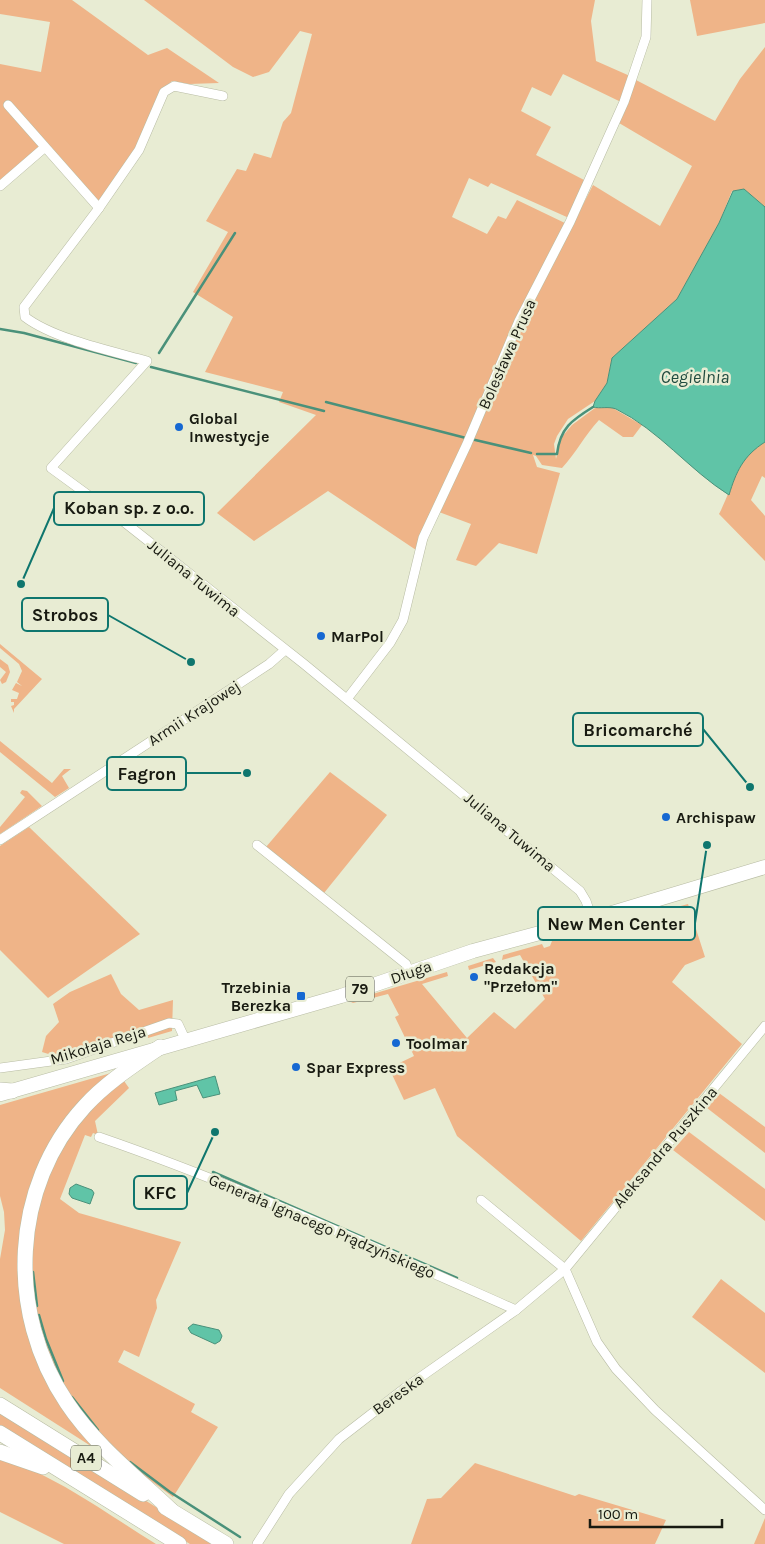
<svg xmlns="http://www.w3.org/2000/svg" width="765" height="1544" font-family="Karla,sans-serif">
  <rect width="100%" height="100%" fill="#e8ecd3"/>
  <!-- green -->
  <g fill="#efb488">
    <path d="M0 0H72L148 55 167 48 219 83 189 84 172 81 162 91 136 147 99 202 46 143 0 181V64L41 72 50 22 0 14Z"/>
    <path d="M144 0H595L591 21 596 61 630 76 621 102 563 74 551 96 532 87 521 111 551 127 536 155 586 181 569 218 491 183 488 187 469 178 452 217 487 234 498 216 506 219 517 200 567 224 521 326 593 185 660 226 692 166 619 123 636 80 715 121 740 79 765 47V207L744 189 732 191 719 223 677 299 612 358 607 383 595 401 568 419 557 436 554 444 556 459 561 438 572 425 595 408 611 407 642 425 633 437H623L599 420C585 435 576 453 562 468L542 465 536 456 533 455 537 467 560 473 537 554 499 543 476 566 456 560 471 524 439 512 416 550 328 491 254 541 217 513 316 415 279 402 283 392 205 372 233 317 193 292 228 232 206 221 237 169 246 171 254 153 271 158 283 122 291 113 312 34 300 31 269 72 253 77 233 67Z"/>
    <path d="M690 0H765V23L697 36Z"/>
    <path d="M765 442V478L762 476 751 500 765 516V561L719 514C734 486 735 460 765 442Z"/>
    <path d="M0 644 42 679 14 709V713L11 706 14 705V702H11V699H17L19 693 12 690 16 683 22 686 17 682 22 671 19 664 0 648Z"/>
    <path d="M0 659 8 665 10 672 6 682 2 684 0 680 6 672 0 667Z"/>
    <path d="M0 741 52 783 64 769H71L62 776 69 788 55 797 0 752Z"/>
    <path d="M330 772 387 815 324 893 266 847Z"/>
    <path d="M22 790 27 791 42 806 0 834V827L25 797 20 793Z"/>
    <path d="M29 827 140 934 48 998 0 950V846Z"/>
    <path d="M688 904 705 957 685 965 672 982 742 1044 581 1241 457 1136 435 1088 404 1100 389 1068 414 1056 395 1017 399 1015 388 994 353 1003 349 1001 447 972 448 976 422 984 467 1038 494 1012 515 1029 545 999 520 955 502 960 503 955 542 944 544 948 550 946 552 941Z"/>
    <path d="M493 958 496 962 469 970 468 966Z"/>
    <path d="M111 974 121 994 139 1010 173 1000 172 1031 148 1038 135 1031 58 1057 42 1052 46 1036 59 1022 53 1004 70 992Z"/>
    <path d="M118 1071 36 1177 25 1314 94 1448 0 1388V1259L5 1230 4 1212 0 1196V1105Z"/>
    <path d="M124 1081 129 1088 95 1121 98 1135 93 1133 91 1137 85 1135 60 1199 79 1213 181 1242 156 1300 157 1308 139 1357 124 1350 118 1362 195 1404 191 1412 218 1427 173 1497 124 1461 99 1436 59 1380 38 1323 30 1257 43 1183 76 1124 118 1082 120 1084Z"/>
    <path d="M719 1093 765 1127V1153L707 1108Z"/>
    <path d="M689 1132 765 1189V1221L673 1150Z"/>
    <path d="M721 1279 765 1313V1373L692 1317Z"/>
    <path d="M0 1411 216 1544H190L0 1427Z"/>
    <path d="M0 1458C56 1475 107 1514 156 1544H64L0 1512Z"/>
    <path d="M475 1463 575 1496 579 1494 666 1520 655 1544H411L427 1499 441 1498Z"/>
    <path d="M765 1518V1544H754Z"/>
  </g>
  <!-- water -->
  <g fill="#60c4a7" stroke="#4a917a">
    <path d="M744 189 765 207V442C743 456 736 472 729 495 689 470 659 430 616 409 608 406 600 409 593 407L595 401 607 383 612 358 677 299 719 223 733 191Z"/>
    <path d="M215 1076 220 1094 203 1098 197 1085 175 1091 177 1100 159 1105 155 1093Z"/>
    <path d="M76 1184 92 1190 94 1193 90 1204 72 1198 69 1194 70 1188Z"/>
    <path d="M193 1324 219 1330 222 1336 220 1341 215 1344 191 1333 188 1328Z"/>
  </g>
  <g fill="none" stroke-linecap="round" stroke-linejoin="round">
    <!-- stream -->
    <g stroke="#4a917a" stroke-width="2.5">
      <path d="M0 329 24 333 136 363"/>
      <path d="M159 353 235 233"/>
      <path d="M151 367 324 411"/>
      <path d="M326 402 466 438"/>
      <path d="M471 439 531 453"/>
      <path d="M537 454H557C560 428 572 420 593 407"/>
      <path d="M213 1172 457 1278"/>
      <path d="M33 1272 37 1306"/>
      <path d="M39 1315 46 1339 63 1381"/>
      <path d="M72 1397 98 1430"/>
      <path d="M130 1462 170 1492 240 1537"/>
    </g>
    <!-- street casing -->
    <g stroke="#b8bca4" stroke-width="10">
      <g id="street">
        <path d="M8 105 99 208 24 307 25 317C54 339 111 351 147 361L51 468 114 514 304 664 580 891 586 901 592 919"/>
        <path d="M0 186 44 148"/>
        <path d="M99 208 139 150 164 92 174 86 223 96"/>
        <path d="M347 699 390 643 403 620 423 538 467 444 519 321 570 222 624 102 646 37 647 0"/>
        <path d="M0 840 269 664 285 650"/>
        <path d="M257 845 406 964 409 973"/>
        <path d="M0 1068 66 1059 169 1023 178 1024 185 1039"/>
        <path d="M99 1137C241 1186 378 1249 516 1310"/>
        <path d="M481 1200 565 1269 597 1342 616 1369 655 1410 765 1510"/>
        <path d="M257 1544 289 1494 339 1439 405 1388 516 1310 565 1269 765 1026"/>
      </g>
    </g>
    <!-- primary casing -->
    <g stroke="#b8bca4" stroke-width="15">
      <path id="primary" d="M1 1094 341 996 473 951 592 919 765 867"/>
    </g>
    <!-- highway casing -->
    <g stroke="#b8bca4" stroke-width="16">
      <g id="highway">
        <path d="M160 1047C134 1065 107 1082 85 1106 11 1186 6 1313 67 1403 95 1445 136 1477 172 1511"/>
        <path d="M0 1090 12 1091"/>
        <path d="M0 1405 143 1494"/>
        <path d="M0 1433 179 1544"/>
        <path d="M0 1452 43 1467"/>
        <path d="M165 1507 226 1544"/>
      </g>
    </g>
    <!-- street -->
    <use href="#street" stroke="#fff" stroke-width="9"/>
    <!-- primary -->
    <use href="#primary" stroke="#fff" stroke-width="14"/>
    <!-- highway -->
    <use href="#highway" stroke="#fff" stroke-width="15"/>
  </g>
  <!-- markers -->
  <g fill="#1668d2" stroke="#e8ecd3" stroke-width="2">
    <circle cx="179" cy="427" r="5"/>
    <circle cx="321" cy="636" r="5"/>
    <circle cx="666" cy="817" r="5"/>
    <circle cx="474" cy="977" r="5"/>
    <rect x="296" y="991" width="10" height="10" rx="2.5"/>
    <circle cx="396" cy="1043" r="5"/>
    <circle cx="296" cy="1067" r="5"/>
  </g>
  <g text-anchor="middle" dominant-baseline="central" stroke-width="5" stroke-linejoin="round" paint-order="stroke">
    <!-- shield labels -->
    <g fill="#e8ecd3" stroke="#56594b" stroke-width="1">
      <rect x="346" y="976.5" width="28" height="25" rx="4"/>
      <rect x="71" y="1445.5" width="30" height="25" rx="4"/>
    </g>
    <g font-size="15" font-weight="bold" fill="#181a11">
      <text x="360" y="989">79</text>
      <text x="86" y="1458">A4</text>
    </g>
    <!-- street labels -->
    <g font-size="16" fill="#181a11" stroke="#e8ecd3">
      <text transform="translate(507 354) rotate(-66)">Bolesława Prusa</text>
      <text transform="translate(194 578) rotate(39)">Juliana Tuwima</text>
      <text transform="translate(194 713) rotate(-33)">Armii Krajowej</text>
      <text transform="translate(510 832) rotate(40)">Juliana Tuwima</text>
      <text transform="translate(411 972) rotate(-19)">Długa</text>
      <text transform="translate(98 1045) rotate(-17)">Mikołaja Reja</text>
      <text transform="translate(665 1147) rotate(-50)">Aleksandra Puszkina</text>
      <text transform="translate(322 1226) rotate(23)">Generała Ignacego Prądzyńskiego</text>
      <text transform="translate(398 1394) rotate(-36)">Bereska</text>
    </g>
    <!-- poi labels -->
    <g font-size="16" font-weight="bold" fill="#181a11" stroke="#e8ecd3" text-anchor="start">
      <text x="189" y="418">Global<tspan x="189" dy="18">Inwestycje</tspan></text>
      <text x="331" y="636">MarPol</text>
      <text x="676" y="817">Archispaw</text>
      <text x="484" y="968">Redakcja<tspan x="484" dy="18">"Przełom"</tspan></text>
      <text x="291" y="987" text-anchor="end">Trzebinia<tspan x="291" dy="18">Berezka</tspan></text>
      <text x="406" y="1043">Toolmar</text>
      <text x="306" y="1067">Spar Express</text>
    </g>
    <!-- water labels -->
    <g font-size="18" font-style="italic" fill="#204b3f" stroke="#e8ecd3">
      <text x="695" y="377">Cegielnia</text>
    </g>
  </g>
  <!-- callouts -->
  <path fill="none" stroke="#0f766e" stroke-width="2" d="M21 584L54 508M191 662L108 615M750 787L703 729M247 773L186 773M707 845L695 923M215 1132L187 1193"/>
  <g fill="#0f766e" stroke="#e8ecd3" stroke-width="2">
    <circle cx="21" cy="584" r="5"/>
    <circle cx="191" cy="662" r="5"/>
    <circle cx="750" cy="787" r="5"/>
    <circle cx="247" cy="773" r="5"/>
    <circle cx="707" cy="845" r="5"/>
    <circle cx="215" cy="1132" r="5"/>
  </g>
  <g fill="#e8ecd3" stroke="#0f766e" stroke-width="2">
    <rect x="54" y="492" width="150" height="33" rx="5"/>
    <rect x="22" y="598" width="86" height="33" rx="5"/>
    <rect x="573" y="713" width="130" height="33" rx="5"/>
    <rect x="107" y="757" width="79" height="33" rx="5"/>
    <rect x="538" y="907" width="157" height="33" rx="5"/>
    <rect x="134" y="1176" width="53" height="33" rx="5"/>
  </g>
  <g font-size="18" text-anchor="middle" font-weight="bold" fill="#181a11">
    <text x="129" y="514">Koban sp. z o.o.</text>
    <text x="65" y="621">Strobos</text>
    <text x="638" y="736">Bricomarché</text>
    <text x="147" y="780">Fagron</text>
    <text x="616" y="930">New Men Center</text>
    <text x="160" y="1199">KFC</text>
  </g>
  <!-- scale -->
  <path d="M590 1519v8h132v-8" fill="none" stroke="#181a11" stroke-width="2.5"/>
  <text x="598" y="1519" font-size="15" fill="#181a11" stroke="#e8ecd3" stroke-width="4" paint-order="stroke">100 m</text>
</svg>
